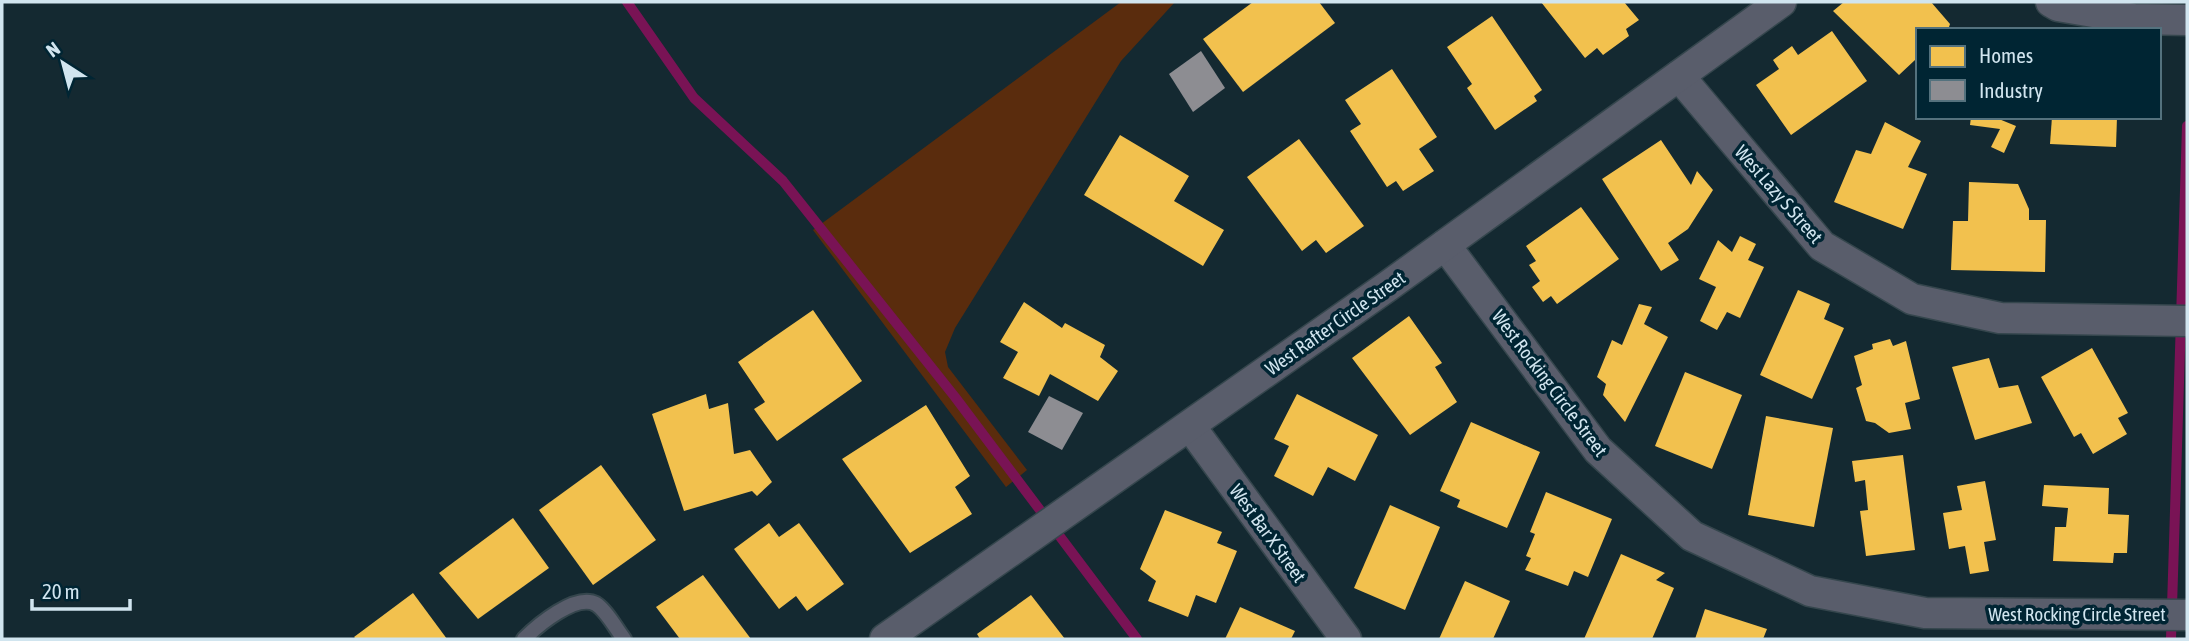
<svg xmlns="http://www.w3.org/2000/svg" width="2189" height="641" font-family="'Asap Condensed',sans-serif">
  <rect width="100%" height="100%" fill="#142931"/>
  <!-- green -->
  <path fill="#5a2c0d" d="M1121 2H1175L1121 61 955 328 945 352 948 367 1027 470 1006 487 813 230Z"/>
  <!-- homes -->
  <g fill="#f2c14e">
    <path d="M1253 2H1319L1335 23 1243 92 1203 39Z"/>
    <path d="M1541 2H1624L1639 20 1626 29 1629 36 1603 55 1597 48 1585 58Z"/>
    <path d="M1844 2H1931L1950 24 1948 30H1918V63L1915 60 1899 75 1833 11Z"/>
    <path d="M1492 16 1542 90 1534 96 1537 101 1495 130 1467 88 1472 84 1447 47Z"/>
    <path d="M1832 31 1867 81 1791 135 1756 85 1779 69 1773 60 1792 46 1798 55Z"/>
    <path d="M1392 69 1437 137 1419 149 1434 171 1403 191 1396 181 1387 187 1350 131 1361 124 1345 100Z"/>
    <path d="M1971 117H1994L2016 126 2004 153 1991 147 2000 129 1970 125Z"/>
    <path d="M2052 117H2117L2116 147 2050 144Z"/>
    <path d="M1885 122 1921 141 1908 167 1927 174 1903 229 1834 202 1856 150 1871 154Z"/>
    <path d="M1120 135 1189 176 1174 201 1224 230 1203 266 1084 195Z"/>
    <path d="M1299 139 1364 226 1326 253 1316 240 1302 251 1247 177Z"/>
    <path d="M1661 140 1691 185 1697 171 1713 190 1688 229 1668 243 1679 260 1661 271 1602 179Z"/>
    <path d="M1969 182 2018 184 2029 209V220H2046L2045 272 1951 270 1953 221H1968Z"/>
    <path d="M1581 207 1619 259 1557 304 1551 296 1543 302 1532 287 1540 281 1529 265 1536 261 1526 246Z"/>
    <path d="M1740 236 1756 244 1748 260 1764 267 1740 318 1727 312 1717 330 1700 321 1716 287 1699 279 1718 240 1732 252Z"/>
    <path d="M1798 290 1830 304 1824 319 1844 328 1812 399 1760 375Z"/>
    <path d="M1024 302 1062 328 1065 323 1105 345 1100 357 1118 371 1098 401 1050 374 1039 396 1003 378 1018 352 1000 342Z"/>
    <path d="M1639 304 1652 307 1644 324 1668 337 1625 422 1603 395 1606 384 1597 377 1612 340 1622 345Z"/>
    <path d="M813 310 862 381 777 441 754 409 765 402 738 362Z"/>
    <path d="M1409 316 1442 363 1435 367 1457 402 1410 435 1352 358Z"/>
    <path d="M1890 339 1893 346 1906 341 1920 399 1905 403 1911 429 1889 433 1875 423 1866 421 1856 388 1862 385 1854 356 1873 349 1872 344Z"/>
    <path d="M2092 348 2128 413 2118 418 2127 434 2093 454 2081 433 2074 437 2041 377Z"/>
    <path d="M1989 358 1999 388 2018 385 2032 423 1975 440 1952 367Z"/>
    <path d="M1685 372 1742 395 1712 469 1655 446Z"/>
    <path d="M706 394 709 409 728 403 734 454 750 450 772 482 757 496 752 491 684 511 652 414Z"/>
    <path d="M1297 394 1378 435 1355 481 1328 467 1313 496 1274 476 1289 446 1274 439Z"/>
    <path d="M926 405 970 476 955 487 972 514 910 553 842 459Z"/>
    <path d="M1766 416 1833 428 1814 527 1748 515Z"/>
    <path d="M1471 422 1540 452 1507 528 1457 507 1460 500 1440 491Z"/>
    <path d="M1903 455 1915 550 1866 556 1860 511 1868 510 1865 480 1855 482 1852 461Z"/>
    <path d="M601 465 656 540 593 585 539 510Z"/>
    <path d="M1985 481 1996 540 1984 542 1989 571 1970 574 1965 546 1949 549 1943 513 1962 510 1957 486Z"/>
    <path d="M2044 485 2109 488 2108 514 2129 515 2127 553H2114L2113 563 2053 561 2055 527H2066L2068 508 2042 506Z"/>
    <path d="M1546 492 1612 519 1588 577 1574 571 1568 586 1525 570 1531 558 1526 556 1535 534 1530 532Z"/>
    <path d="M1390 505 1440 527 1405 610 1354 588Z"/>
    <path d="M1165 510 1222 532 1217 543 1237 551 1216 603 1196 595 1188 617 1148 601 1156 581 1140 569Z"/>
    <path d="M513 518 549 568 478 619 439 573Z"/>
    <path d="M769 523 779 537 799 523 844 584 807 611 796 596 779 609 734 549Z"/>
    <path d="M1621 554 1665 573 1656 580 1674 588 1652 639H1584Z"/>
    <path d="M703 575 751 639H680L656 607Z"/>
    <path d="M1465 581 1510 601 1493 639H1439Z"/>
    <path d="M413 593 447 639H356L354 637Z"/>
    <path d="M1031 595 1065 639H980L977 634Z"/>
    <path d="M1240 607 1295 631 1291 639H1225Z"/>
    <path d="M1705 609 1767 629 1763 639H1695Z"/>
  </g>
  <!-- industry -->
  <g fill="#8d8d92">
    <path d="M1201 51 1225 88 1193 112 1169 74Z"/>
    <path d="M1049 396 1083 413 1062 450 1028 432Z"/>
  </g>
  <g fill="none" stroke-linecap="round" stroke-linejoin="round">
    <!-- stream -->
    <g stroke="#791355" stroke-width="10">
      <path d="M627 2 694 98 783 181 955 397 1137 639"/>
      <path d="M2171 639 2187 126"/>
    </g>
    <!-- lane casing -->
    <g stroke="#35464d" stroke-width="18">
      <path id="lane" d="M524 639C538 625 576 593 596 604 607 611 616 629 624 639"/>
    </g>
    <!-- street casing -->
    <g stroke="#35464d" stroke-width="33">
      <g id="street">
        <path d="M2051 2 2058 6 2134 19 2187 20"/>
        <path d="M1679 76 1822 246 1912 299 2000 318 2187 321"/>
        <path d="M1445 245 1598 450 1692 536 1810 591 1925 613 2187 615"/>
        <path d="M1190 426 1346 639"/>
        <path d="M885 639 1388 286 1781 2"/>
      </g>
    </g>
    <!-- lane -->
    <use href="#lane" stroke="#595d6b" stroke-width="14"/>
    <!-- street -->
    <use href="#street" stroke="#595d6b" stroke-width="30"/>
  </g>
  <g text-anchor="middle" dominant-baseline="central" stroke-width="7" stroke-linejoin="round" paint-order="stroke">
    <!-- street labels -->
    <g font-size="19" fill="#d1e5ef" stroke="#002533">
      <text transform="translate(1779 194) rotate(49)">West Lazy S Street</text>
      <text transform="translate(1335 323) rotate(-35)">West Rafter Circle Street</text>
      <text transform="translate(1550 383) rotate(53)">West Rocking Circle Street</text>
      <text transform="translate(1268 533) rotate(54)">West Bar X Street</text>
      <text x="2077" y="614">West Rocking Circle Street</text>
    </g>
  </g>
  <!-- border -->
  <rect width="2189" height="641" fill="none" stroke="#d1e5ef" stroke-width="7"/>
  <!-- legend -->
  <rect x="1916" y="28" width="245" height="91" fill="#002533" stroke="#54727e" stroke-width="2"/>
  <rect x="1930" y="46" width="35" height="21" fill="#f2c14e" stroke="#54727e" stroke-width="2"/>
  <text x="1979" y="63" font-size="21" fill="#d1e5ef">Homes</text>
  <rect x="1930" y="80" width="35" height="21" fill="#8d8d92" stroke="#54727e" stroke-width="2"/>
  <text x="1979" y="98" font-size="21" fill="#d1e5ef">Industry</text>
  <!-- north arrow -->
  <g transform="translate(63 63) rotate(324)" stroke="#002533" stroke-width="5" paint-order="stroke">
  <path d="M0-5L12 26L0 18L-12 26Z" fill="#d1e5ef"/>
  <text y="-10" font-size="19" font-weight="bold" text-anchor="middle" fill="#d1e5ef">N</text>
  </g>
  <!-- scale -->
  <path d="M32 599v10h98v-10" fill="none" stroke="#d1e5ef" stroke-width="3.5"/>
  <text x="42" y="599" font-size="21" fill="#d1e5ef" stroke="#002533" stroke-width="5" paint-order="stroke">20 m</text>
</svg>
